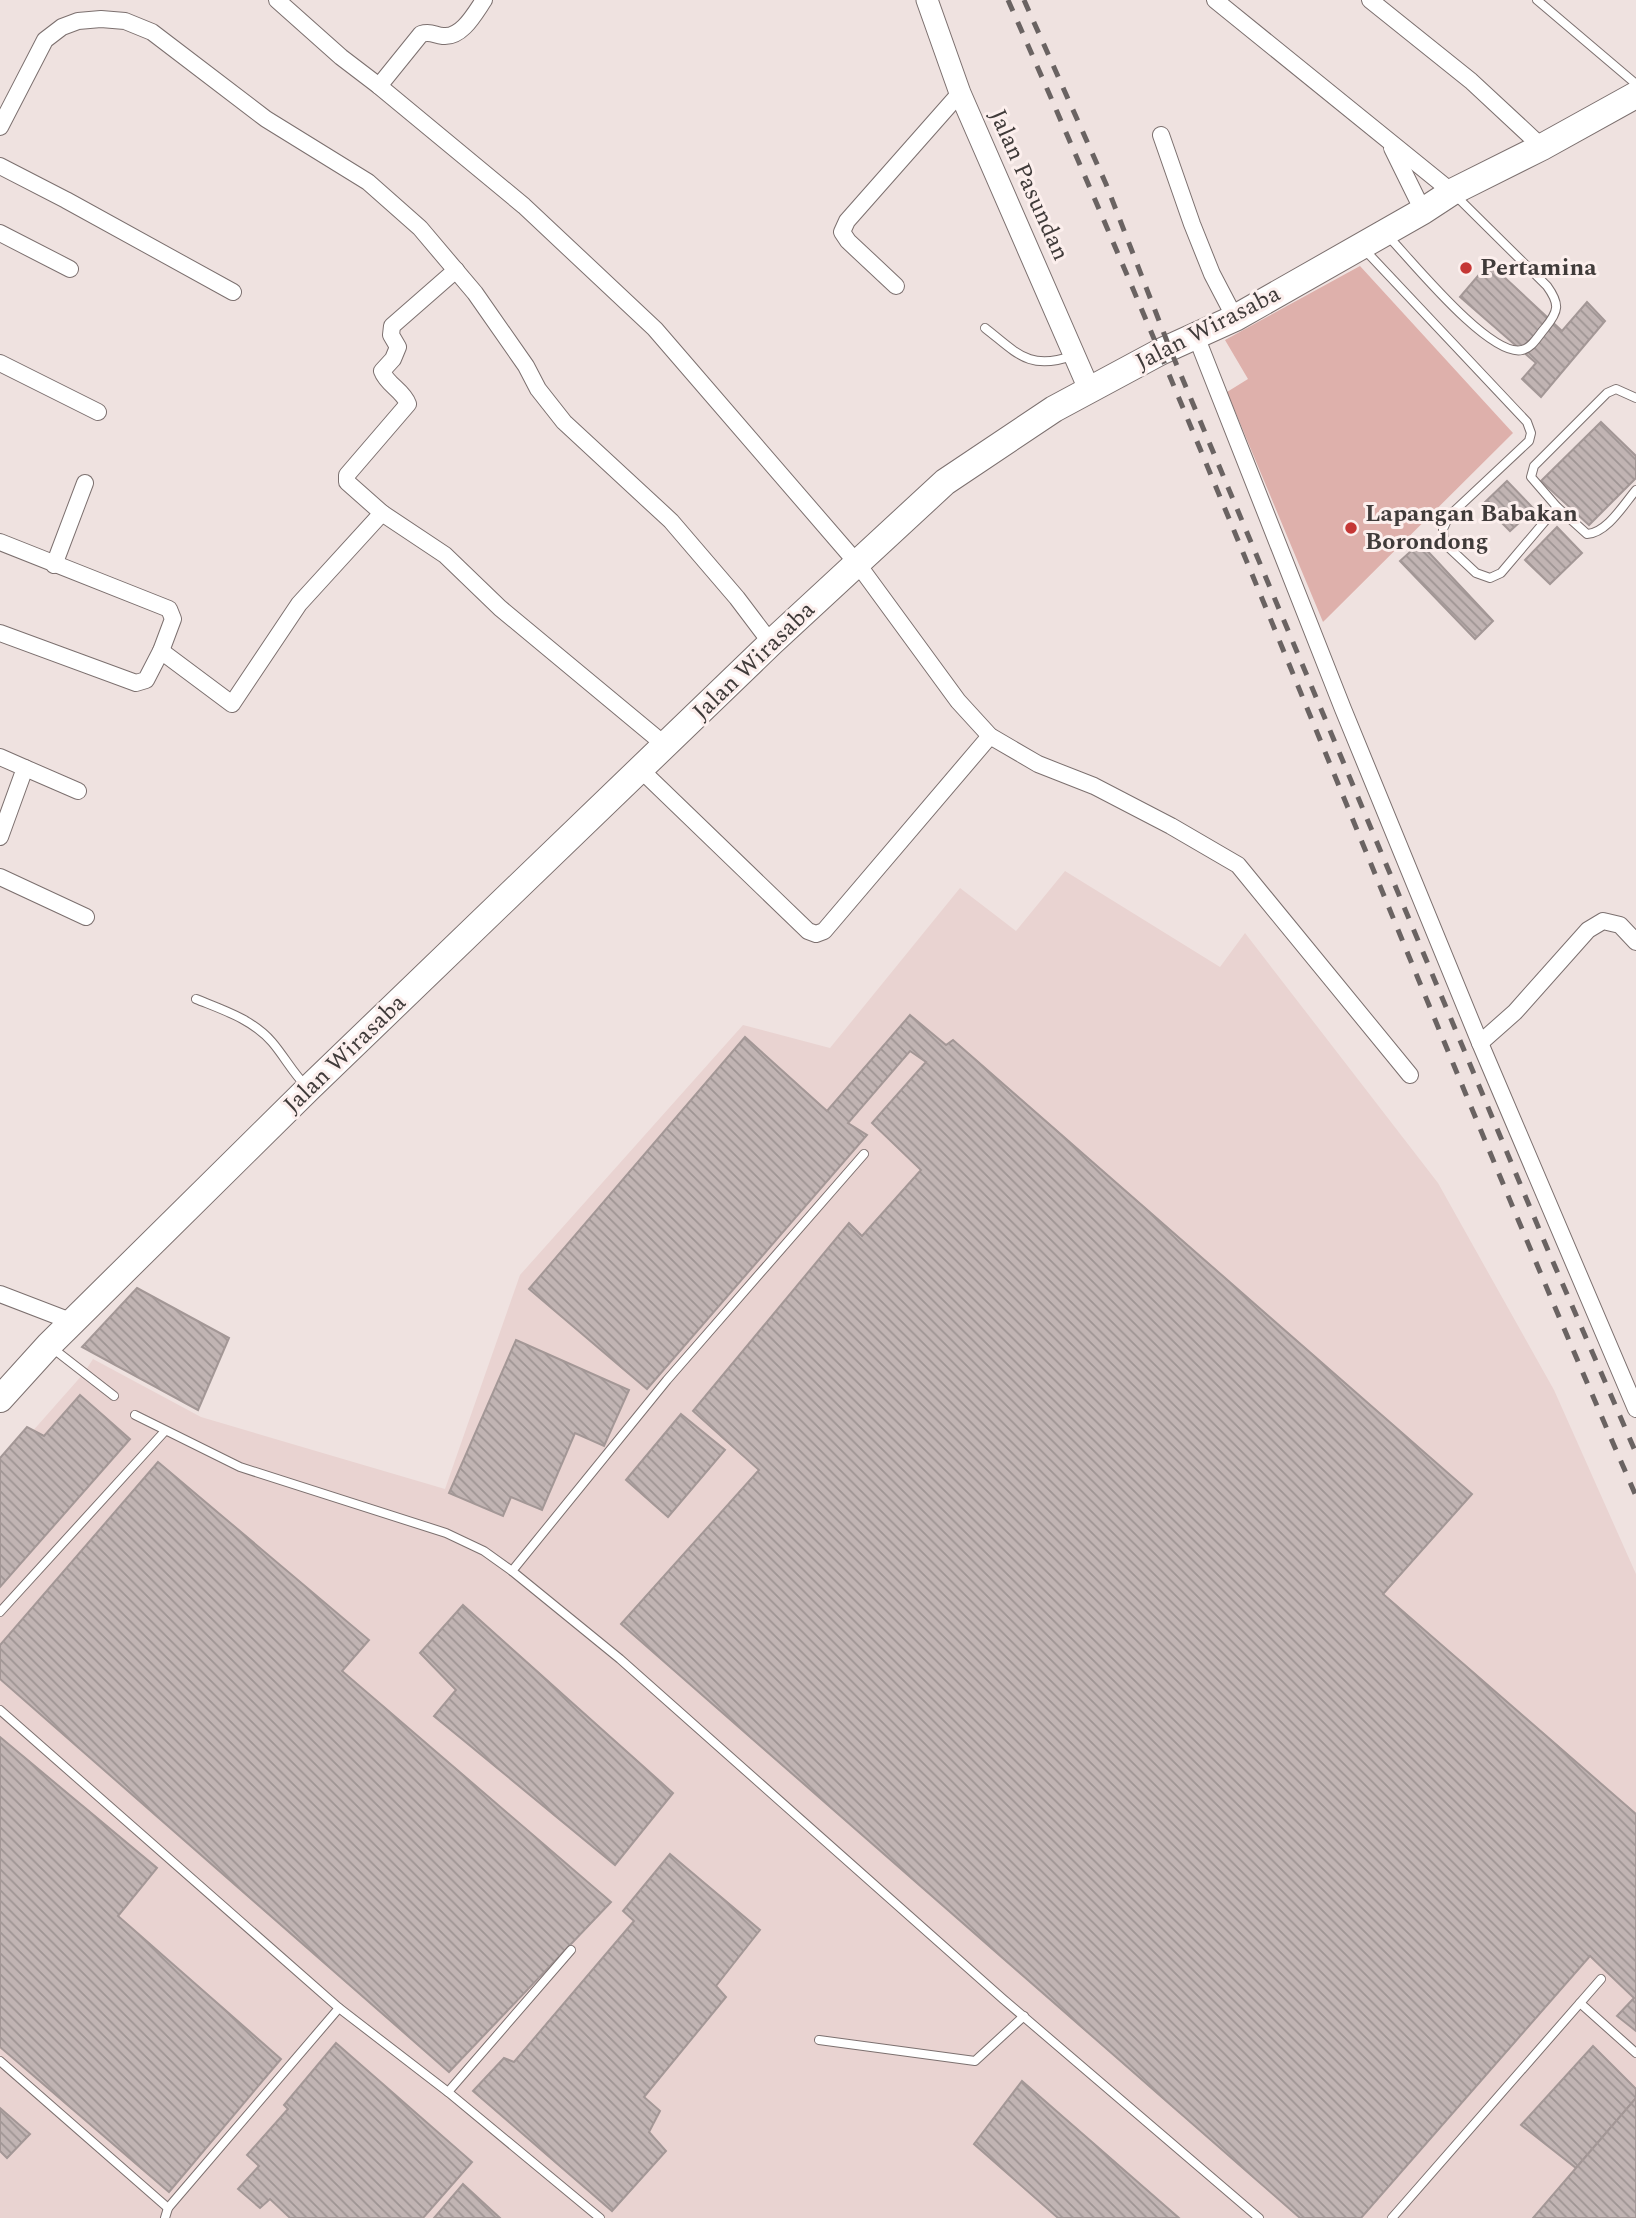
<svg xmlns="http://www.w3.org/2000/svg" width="1636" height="2218" font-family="Spectral,serif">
  <defs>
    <pattern id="building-back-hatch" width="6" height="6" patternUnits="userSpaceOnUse" patternTransform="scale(1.75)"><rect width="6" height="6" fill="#c1b4b3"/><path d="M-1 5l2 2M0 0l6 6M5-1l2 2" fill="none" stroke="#9e9493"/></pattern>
  </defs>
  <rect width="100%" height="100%" fill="#efe2e0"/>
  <!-- built -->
  <path fill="#e9d3d1" d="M1065 871 1220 967 1245 933 1438 1183 1554 1390 1636 1574V2218H0V1468L84 1373 93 1359 201 1417 445 1489 520 1275 743 1025 830 1048 960 888 1016 931Z"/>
  <!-- park -->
  <path fill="#deb0ab" d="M1360 266 1513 433 1323 622 1227 392 1248 379 1225 340Z"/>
  <!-- building -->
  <g fill="url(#building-back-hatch)" stroke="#a39796" stroke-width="2">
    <path d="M1489 263 1562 331 1587 302 1605 321 1541 397 1522 379 1536 363 1460 297Z"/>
    <path d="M1601 422 1636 456V478L1589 525 1541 481Z"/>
    <path d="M1507 481 1534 509 1510 531 1483 504Z"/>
    <path d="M1557 527 1582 553 1550 584 1525 560Z"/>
    <path d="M1420 543 1493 621 1475 639 1400 561Z"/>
    <path d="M910 1015 946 1045 953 1040 1472 1494 1383 1594 1636 1814V2031L1617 2016 1634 1998 1590 1956 1361 2218H1300L621 1624 759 1470 693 1411 849 1223 862 1236 921 1170 872 1123 926 1062 910 1051 848 1123 867 1135 647 1389 529 1289 745 1037 827 1111Z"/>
    <path d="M137 1288 229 1338 198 1410 82 1347Z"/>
    <path d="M516 1340 629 1390 604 1446 575 1433 542 1510 511 1497 503 1516 449 1493Z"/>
    <path d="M80 1395 130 1439 0 1587V1458L27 1427 44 1436Z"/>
    <path d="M681 1414 725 1450 668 1517 626 1480Z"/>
    <path d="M158 1462 369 1640 342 1671 611 1902 449 2072 0 1679V1645Z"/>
    <path d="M463 1605 673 1793 615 1865 434 1716 456 1690 420 1653Z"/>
    <path d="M0 1737 157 1868 118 1916 281 2059 169 2192 0 2047Z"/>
    <path d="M670 1854 760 1930 716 1986 726 1997 644 2097 660 2111 649 2132 666 2151 612 2211 473 2091 504 2058 514 2062 634 1921 623 1911Z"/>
    <path d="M336 2043 472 2162 423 2218H290L270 2199 260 2208 238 2189 259 2166 247 2155 288 2109 284 2105Z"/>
    <path d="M1593 2046 1636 2089V2098L1576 2168 1521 2125Z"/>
    <path d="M1022 2081 1179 2218H1058L974 2144Z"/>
    <path d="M1636 2098V2218H1533L1576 2168Z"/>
    <path d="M0 2108 30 2134 7 2158 0 2151Z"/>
    <path d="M463 2184 500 2218H434Z"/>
  </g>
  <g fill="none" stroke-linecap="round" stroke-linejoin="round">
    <!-- service casing -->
    <g stroke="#7c706f" stroke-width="10">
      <g id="service">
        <path d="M1537 0 1636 84"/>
        <path d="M1388 236C1411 260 1490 358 1522 350 1532 348 1538 336 1545 328 1559 311 1560 304 1547 286L1454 194"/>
        <path d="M1363 248 1527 422 1531 433 1529 441 1449 516 1443 529 1444 543 1476 573 1490 578 1501 573 1557 507"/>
        <path d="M985 328C1017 353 1029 371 1072 356"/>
        <path d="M1636 398 1616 389 1607 393 1534 466 1531 477 1557 507 1587 534C1607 533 1624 504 1636 490"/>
        <path d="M196 999C223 1010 252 1019 272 1042 284 1056 293 1073 306 1086"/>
        <path d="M51 1347 114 1396"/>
        <path d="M135 1415 240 1467 446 1533 484 1551 512 1571 620 1659 1003 1999 1259 2218"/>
        <path d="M512 1571 667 1380 864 1154"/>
        <path d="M0 1612 165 1431"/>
        <path d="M0 1710 339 2008 448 2092 600 2218"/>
        <path d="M1580 2003 1636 2053"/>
        <path d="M819 2040 975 2061 1024 2016"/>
        <path d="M0 2061 168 2208"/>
        <path d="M448 2092 571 1950"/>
        <path d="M165 2218 168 2208 339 2008"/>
        <path d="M1392 2218 1601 1979"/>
      </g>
    </g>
    <!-- minor casing -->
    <g stroke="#7c706f" stroke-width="18">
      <g id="minor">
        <path d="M277 0 341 57 379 86 524 206 655 329 857 563 958 701 990 736 1038 764 1094 786 1171 826 1238 865 1410 1075"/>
        <path d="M1215 0 1452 192"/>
        <path d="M1370 0 1471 81 1542 147"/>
        <path d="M379 86 421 34C431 31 434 35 443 36 462 38 475 13 484 0"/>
        <path d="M0 127 45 40 62 27 78 21 101 19 125 21 152 32 266 119 368 182 420 228 475 293 526 366 538 389 564 422 671 521 737 598 771 643"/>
        <path d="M1161 135 1192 224 1212 274 1235 318"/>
        <path d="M1392 148 1423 211"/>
        <path d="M0 166 66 200 233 292"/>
        <path d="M0 233 70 269"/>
        <path d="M456 270 392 326 391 335 398 347 393 359 382 371C387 385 403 390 408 404L347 475V482L382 513 445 555 500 608 665 745"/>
        <path d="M896 286 848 241 842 232 847 221 960 93"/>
        <path d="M1196 336 1343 709 1480 1043 1636 1409"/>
        <path d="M0 363 98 412"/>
        <path d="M0 542 169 609 173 619 161 651 146 680 136 683 0 633"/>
        <path d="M54 565 85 483"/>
        <path d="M161 651 232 704 299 604 382 513"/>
        <path d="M0 757 25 768 0 837"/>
        <path d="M25 768 78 791"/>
        <path d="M640 769 808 931 816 934 824 931 990 736"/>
        <path d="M0 877 86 917"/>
        <path d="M1480 1043 1515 1012 1588 930 1603 921 1620 925 1636 942"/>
        <path d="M0 1294 73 1322"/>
      </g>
    </g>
    <!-- tertiary casing -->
    <g stroke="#7c706f" stroke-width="23">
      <path id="tertiary" d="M927 0 960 93 1089 389"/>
    </g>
    <!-- primary casing -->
    <g stroke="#7c706f" stroke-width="28">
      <path id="primary" d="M0 1399 49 1345 308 1089 771 643 945 482 1054 409 1160 352 1235 318 1423 211 1452 192 1542 147 1636 95"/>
    </g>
    <!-- service -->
    <use href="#service" stroke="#fff" stroke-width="8"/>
    <!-- minor -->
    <use href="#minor" stroke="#fff" stroke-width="16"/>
    <!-- tertiary -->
    <use href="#tertiary" stroke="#fff" stroke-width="21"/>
    <!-- primary -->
    <use href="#primary" stroke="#fff" stroke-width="26"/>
    <!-- rail -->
    <g stroke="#6a6362" stroke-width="5" stroke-dasharray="12 12" stroke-linecap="butt">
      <path d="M1008 0C1227 494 1420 1000 1636 1496"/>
      <path d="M1024 0 1106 184 1170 349 1550 1255 1636 1453"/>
    </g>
  </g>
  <!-- markers -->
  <g fill="#c53735" stroke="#fcefed" stroke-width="2.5">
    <circle cx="1466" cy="268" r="7"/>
    <circle cx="1351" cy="528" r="7"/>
  </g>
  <g text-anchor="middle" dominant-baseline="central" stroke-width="6" stroke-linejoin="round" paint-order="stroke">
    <!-- street labels -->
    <g font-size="24" fill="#403b3a" stroke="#fcefed">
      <text transform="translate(1029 185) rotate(66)">Jalan Pasundan</text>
      <text transform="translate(1208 328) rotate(-27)">Jalan Wirasaba</text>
      <text transform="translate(754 661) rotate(-44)">Jalan Wirasaba</text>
      <text transform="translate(345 1054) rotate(-44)">Jalan Wirasaba</text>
    </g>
    <!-- poi labels -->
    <g font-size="24" font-weight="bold" fill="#403b3a" stroke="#fcefed" text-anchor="start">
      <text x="1480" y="268">Pertamina</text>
      <text x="1365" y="514">Lapangan Babakan<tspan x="1365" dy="28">Borondong</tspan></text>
    </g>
  </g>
</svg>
